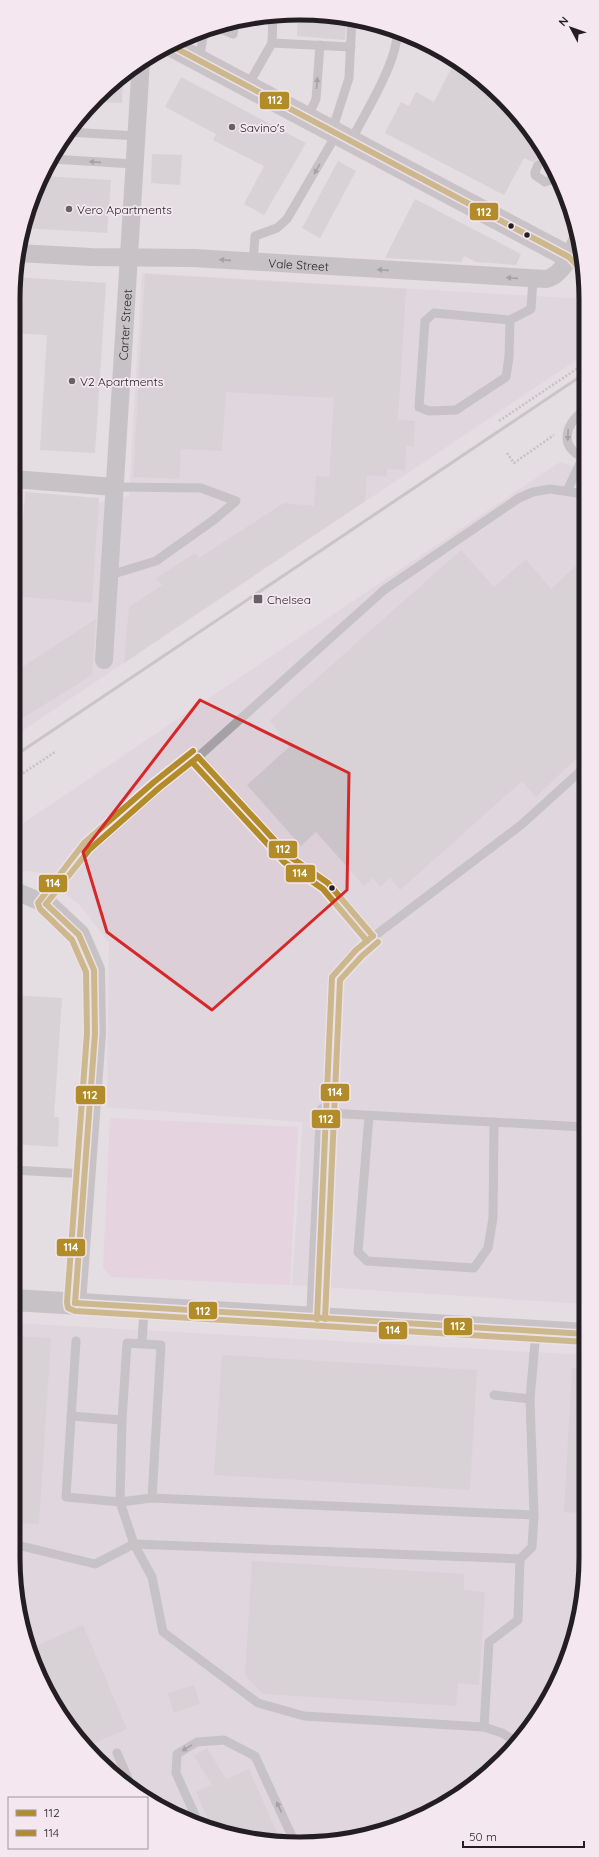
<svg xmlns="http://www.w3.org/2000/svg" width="599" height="1857" font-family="Quicksand,sans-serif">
  <rect width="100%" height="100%" fill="#e4dde2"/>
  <!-- built -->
  <g fill="#dccfd8">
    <path d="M142 273 584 299V355L13 737V522L129 496Z"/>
    <path d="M560 462 584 470 586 1304 292 1285 303 1122 107 1107 109 943 80 905 38 872 13 870V830Z"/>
    <path d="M13 1323 586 1355V1557L580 1614 564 1667 538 1716 474 1785 426 1815 374 1834 318 1843 262 1842 173 1814 125 1785 84 1747 35 1667 18 1613 13 1557Z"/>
  </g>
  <!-- green -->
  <path fill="#e6c8de" d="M110 1118 298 1127 290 1285 111 1277 103 1268Z"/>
  <!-- building -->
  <g fill="#cac4c8">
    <path d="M298 13 346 18 345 40 297 36Z"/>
    <path d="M454 63 461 66 515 110 553 167 550 171 543 168 544 164 541 160 537 159 533 162 524 158 504 195 385 133 401 102 409 106 416 92 434 102Z"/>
    <path d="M123 75 122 103 93 102 97 97Z"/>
    <path d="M181 77 306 143 264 215 244 204 264 166 213 140 216 134 165 107Z"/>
    <path d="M152 154 182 155 180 185 151 183Z"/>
    <path d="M338 161 356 171 320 238 302 228Z"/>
    <path d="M42 176 111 180 107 233 23 228 35 190Z"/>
    <path d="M415 199 521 254 516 265 476 262 464 256 461 262 385 258Z"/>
    <path d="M145 274 406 289 398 420 415 421 414 447 406 446 405 470 387 469V477L367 475 365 501 124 663 129 607 162 585 156 578 195 553 199 558 284 503 314 506 316 476 329 477 334 398 226 392 222 451 181 449 179 479 133 477Z"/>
    <path d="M15 277 106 283 95 453 40 450 47 335 13 333V300Z"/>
    <path d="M25 492 99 498 92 603 13 596V520L23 521Z"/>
    <path d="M461 550 494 587 526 559 551 589 584 558V751L536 797 522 781 400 890 390 878 380 887 373 878 364 886 316 832 301 846 247 785 289 747 270 720Z"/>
    <path d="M96 619 92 675 18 721 13 714V673Z"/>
    <path d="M13 995 62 998 54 1117H59L58 1147 13 1144Z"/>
    <path d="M13 1336 51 1338 39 1524 13 1523Z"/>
    <path d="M222 1355 477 1370 470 1490 214 1475Z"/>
    <path d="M572 1368 586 1369V1513L564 1512Z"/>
    <path d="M252 1561 464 1574V1590L485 1592 479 1685 458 1683 456 1706 263 1694 245 1675Z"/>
    <path d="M83 1625 127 1729 85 1747 35 1667 29 1649Z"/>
    <path d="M194 1685 200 1704 174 1713 168 1693Z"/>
    <path d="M207 1748 226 1779 249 1769 281 1842H262L211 1826 196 1792 212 1785 194 1756Z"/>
  </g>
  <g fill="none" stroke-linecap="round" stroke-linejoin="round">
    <!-- path -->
    <g stroke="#a39fa1" stroke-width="2.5" stroke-dasharray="2 2" stroke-linecap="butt">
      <path d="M499 421 584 364"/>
      <path d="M507 453 514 463 554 435"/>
      <path d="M13 748 15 746"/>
      <path d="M13 780 55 752"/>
    </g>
    <!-- lane -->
    <g stroke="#a5a2a5" stroke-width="9">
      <path d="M273 16 272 43 351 47"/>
      <path d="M216 27 233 34 235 21"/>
      <path d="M199 61 204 31"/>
      <path d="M247 87 272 43"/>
      <path d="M307 119 316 99 320 45"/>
      <path d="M332 131 349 78 352 18"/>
      <path d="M68 132 137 136"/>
      <path d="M350 142C364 116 397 62 397 34"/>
      <path d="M52 159 134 164"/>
      <path d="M538 165 535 172V175L545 182 551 180 556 172"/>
      <path d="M253 262 255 236 277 228 287 219 336 135"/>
      <path d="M510 320 509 357 506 377 456 410 429 411 419 407 425 321 434 313 510 320 531 309 533 279"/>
      <path d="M584 410C565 425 558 446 584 458"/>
      <path d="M567 491 583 457"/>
      <path d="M110 575 156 561 215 519 236 501 201 488 115 487"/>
      <path d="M198 757 289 856 328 883 373 936"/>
      <path d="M584 768 521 825 356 950 332 977 327 1113 585 1127"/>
      <path d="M46 904 90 849 159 788 198 757 384 590 519 498 533 492 550 489 584 494"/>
      <path d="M369 1116 358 1252 367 1261 474 1268 488 1248 493 1218 494 1122"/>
      <path d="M13 1170 85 1174"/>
      <path d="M76 1341 66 1497 120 1502 152 1498"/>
      <path d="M142 1344 144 1308"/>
      <path d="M494 1395 530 1399"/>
      <path d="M71 1416 122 1420"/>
      <path d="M13 1544 95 1564 134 1544 520 1559 518 1620 489 1642 484 1727"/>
      <path d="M520 1559 532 1547 534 1515"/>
      <path d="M515 1741 502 1733 484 1727 304 1716 258 1703 163 1632 152 1577 134 1544 120 1502 122 1420 127 1343 161 1345 152 1498 534 1515 530 1399 536 1331"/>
      <path d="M117 1753 133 1790"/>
      <path d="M198 1822 176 1773 177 1754 197 1742 224 1740 255 1756 295 1843"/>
    </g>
    <!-- street -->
    <g stroke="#a5a2a5" stroke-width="18">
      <path id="s1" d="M18 253 91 257 194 258 546 279C563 275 569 256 577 241"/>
      <path d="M13 479 115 487"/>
      <path id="s2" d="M104 660 141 61"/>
      <path d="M13 890 46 904"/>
    </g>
    <!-- secondary -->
    <g stroke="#a5a2a4" stroke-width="22">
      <path d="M46 904 79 935 94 970 95 1033 75 1303"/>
      <path d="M13 1300 586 1334"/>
      <path d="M317 1319 327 1113"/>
    </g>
    <!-- primary -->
    <path stroke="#a8a5a8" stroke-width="22" d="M170 45 569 257 582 258"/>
    <!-- rail -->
    <path stroke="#aaa6a9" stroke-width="3" d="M13 757 584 374"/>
    <!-- bus-1 casing -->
    <g stroke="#f4e7f0" stroke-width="9">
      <g id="bus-1">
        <path d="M170 45 569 257 584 273"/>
        <path d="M198 757 289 856 328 883 373 936"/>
        <path d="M46 904 79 935 94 970 95 1033 75 1303"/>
        <path d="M46 904 90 849 159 788 198 757"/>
        <path d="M75 1303 586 1334"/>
        <path d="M317 1319 332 977 356 950 373 936"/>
      </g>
    </g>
    <!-- bus-2 casing -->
    <g stroke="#f4e7f0" stroke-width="9">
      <g id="bus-2">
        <path d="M193 751 154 782 84 843 38 903 40 909 72 940 86 972 87 1033 67 1302 68 1308 75 1311 586 1342"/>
        <path d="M192 762 284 862 323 889 367 941"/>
        <path d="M325 1319 340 980 362 956 378 942"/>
      </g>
    </g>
    <!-- bus-1 -->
    <use href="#bus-1" stroke="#b28c28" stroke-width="6"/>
    <!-- bus-2 -->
    <use href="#bus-2" stroke="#b28c28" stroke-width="6"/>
  </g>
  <!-- one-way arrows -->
  <defs><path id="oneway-solid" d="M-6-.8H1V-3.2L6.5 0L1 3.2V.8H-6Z"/></defs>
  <g fill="#5e595c">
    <use href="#oneway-solid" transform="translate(317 83) rotate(-85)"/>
    <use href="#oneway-solid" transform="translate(95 162) rotate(-176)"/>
    <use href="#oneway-solid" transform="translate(317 169) rotate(120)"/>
    <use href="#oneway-solid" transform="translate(225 260) rotate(-176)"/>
    <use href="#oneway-solid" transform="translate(383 270) rotate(-176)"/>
    <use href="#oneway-solid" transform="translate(512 278) rotate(-176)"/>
    <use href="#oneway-solid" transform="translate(568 435) rotate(92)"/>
    <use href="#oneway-solid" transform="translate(187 1748) rotate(149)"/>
    <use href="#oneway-solid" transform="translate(279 1807) rotate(-115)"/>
  </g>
  <!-- marked area -->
  <path d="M0 0H599V1857H0ZM200 700 349 773 347 890 212 1010 107 932 83 852Z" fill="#e4dde2" fill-opacity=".55" fill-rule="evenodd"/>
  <path fill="none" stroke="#d62828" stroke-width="3" stroke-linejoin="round" d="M200 700 349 773 347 890 212 1010 107 932 83 852Z"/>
  <!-- markers -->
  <g fill="#676165" stroke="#f4e7f0" stroke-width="1.5">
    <circle cx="232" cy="127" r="4"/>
    <circle cx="69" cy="209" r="4"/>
    <circle cx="72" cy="381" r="4"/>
    <rect x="253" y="594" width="10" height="10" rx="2"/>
  </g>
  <g fill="#231e21" stroke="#f4e7f0" stroke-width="1.5">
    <circle cx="511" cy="226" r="3.5"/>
    <circle cx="527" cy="235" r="3.5"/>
    <circle cx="332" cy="888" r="3.5"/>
  </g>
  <g text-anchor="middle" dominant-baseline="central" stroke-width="3.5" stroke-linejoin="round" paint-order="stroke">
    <!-- poi labels -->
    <g font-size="12" fill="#231e21" stroke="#f4e7f0" text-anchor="start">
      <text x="240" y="127">Savino's</text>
      <text x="77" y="209">Vero Apartments</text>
      <text x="80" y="381">V2 Apartments</text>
      <text x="267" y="599">Chelsea</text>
    </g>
    <!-- street labels -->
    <g font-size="12" fill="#231e21" stroke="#f4e7f0">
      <text stroke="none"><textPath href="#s1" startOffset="281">Vale Street</textPath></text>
      <text stroke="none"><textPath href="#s2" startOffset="336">Carter Street</textPath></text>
    </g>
  </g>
  <!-- crop -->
  <path d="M0 0H599V1857H0ZM299 20H300A279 279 0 0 1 579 299V1558A279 279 0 0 1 300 1837H299A279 279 0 0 1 20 1558V299A279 279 0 0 1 299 20Z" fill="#f4e7f0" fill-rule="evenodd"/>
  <path fill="none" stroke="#231e21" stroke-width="5" d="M299 20H300A279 279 0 0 1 579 299V1558A279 279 0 0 1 300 1837H299A279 279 0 0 1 20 1558V299A279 279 0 0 1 299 20Z"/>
  <g stroke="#f4e7f0" stroke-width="1.5">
    <rect x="259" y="91" width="31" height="19" rx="4" fill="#b28c28"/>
    <rect x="469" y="202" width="30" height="19" rx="4" fill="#b28c28"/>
    <rect x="268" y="840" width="30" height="19" rx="4" fill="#b28c28"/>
    <rect x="285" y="864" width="31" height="19" rx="4" fill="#b28c28"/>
    <rect x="38" y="874" width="30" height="19" rx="4" fill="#b28c28"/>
    <rect x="320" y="1083" width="30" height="19" rx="4" fill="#b28c28"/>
    <rect x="75" y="1085" width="31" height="20" rx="4" fill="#b28c28"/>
    <rect x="311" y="1109" width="30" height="20" rx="4" fill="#b28c28"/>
    <rect x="56" y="1238" width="30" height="19" rx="4" fill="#b28c28"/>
    <rect x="188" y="1301" width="30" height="19" rx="4" fill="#b28c28"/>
    <rect x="443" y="1317" width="30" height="19" rx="4" fill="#b28c28"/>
    <rect x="378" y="1321" width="30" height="19" rx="4" fill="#b28c28"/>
  </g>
  <g font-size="11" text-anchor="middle" font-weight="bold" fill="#fff">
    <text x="275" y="104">112</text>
    <text x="484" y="216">112</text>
    <text x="283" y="853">112</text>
    <text x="300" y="877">114</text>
    <text x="53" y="887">114</text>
    <text x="335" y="1096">114</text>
    <text x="90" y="1099">112</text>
    <text x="326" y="1123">112</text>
    <text x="71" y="1251">114</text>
    <text x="203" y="1315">112</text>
    <text x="458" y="1330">112</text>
    <text x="393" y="1334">114</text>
  </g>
  <!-- legend -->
  <rect x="8" y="1797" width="140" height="52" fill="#f4e7f0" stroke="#a0979d"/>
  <rect x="16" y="1810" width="20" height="6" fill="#b28c28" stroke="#a0979d"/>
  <text x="44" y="1817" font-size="12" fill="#231e21">112</text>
  <rect x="16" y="1830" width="20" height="6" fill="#b28c28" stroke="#a0979d"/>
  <text x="44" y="1837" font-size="12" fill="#231e21">114</text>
  <!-- north arrow -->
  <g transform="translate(571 28) rotate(311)" stroke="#f4e7f0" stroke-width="3" paint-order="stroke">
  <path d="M0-3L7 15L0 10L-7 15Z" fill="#231e21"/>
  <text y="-6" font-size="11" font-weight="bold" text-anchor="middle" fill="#231e21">N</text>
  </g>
  <!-- scale -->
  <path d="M463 1841v6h121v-6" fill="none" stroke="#231e21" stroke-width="2"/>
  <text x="469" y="1841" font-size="12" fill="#231e21" stroke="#f4e7f0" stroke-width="3" paint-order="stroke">50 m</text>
</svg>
